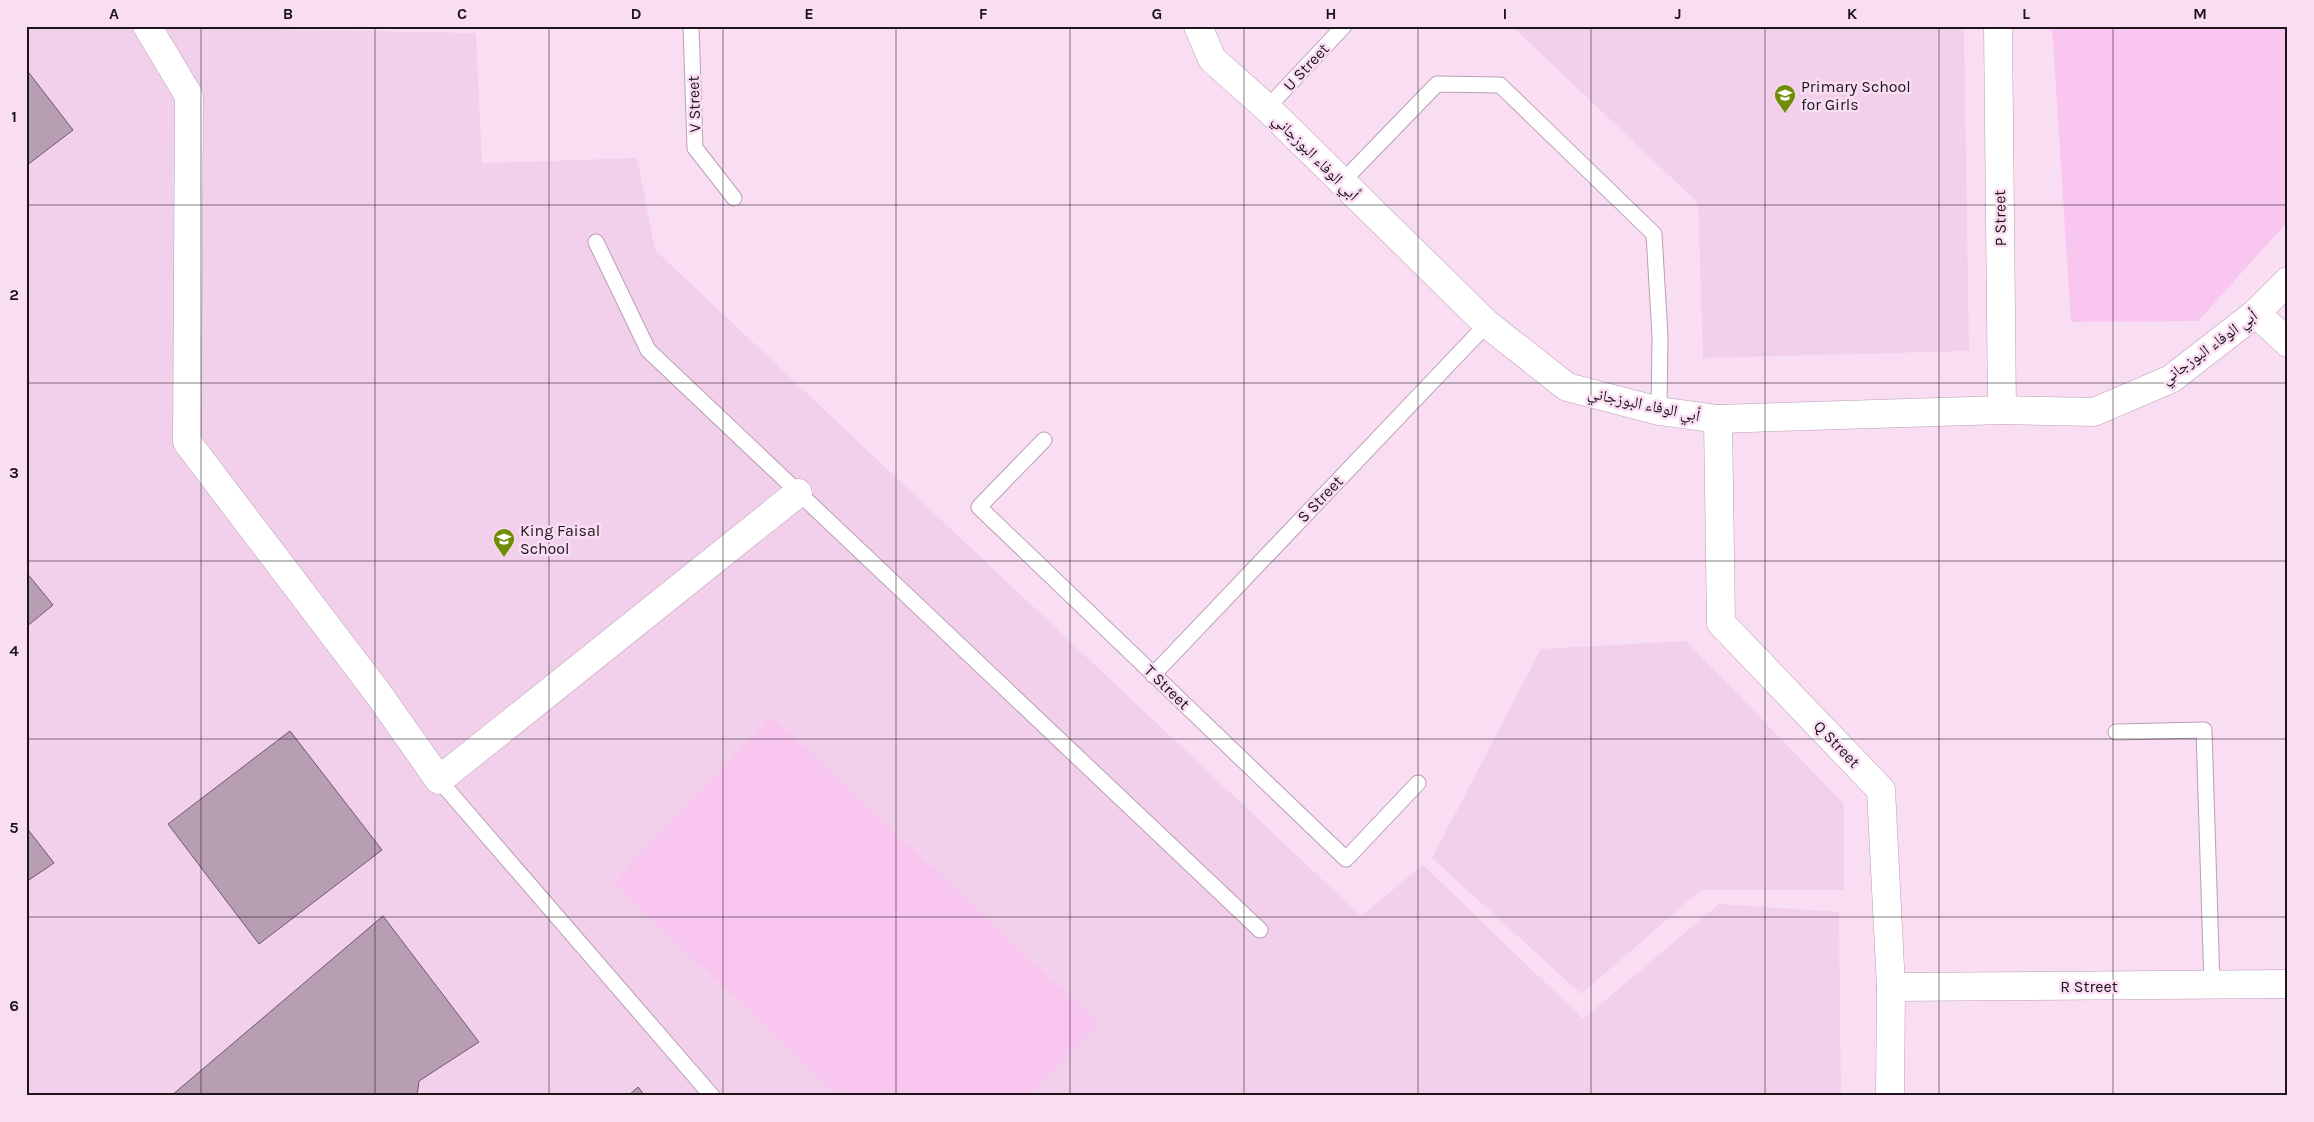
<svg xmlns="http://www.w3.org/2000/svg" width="2314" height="1122" font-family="Karla,'Noto Naskh Arabic',sans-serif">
  <rect width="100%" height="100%" fill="#f9ddf3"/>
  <!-- built -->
  <g fill="#f2d0ec">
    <path d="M26 26H266L271 29 476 33 482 163 637 158 655 250 1361 916 1423 865 1583 1019 1719 904 1839 912 1841 1096H26Z"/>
    <path d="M1512 26H1964L1969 351 1703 358 1698 203Z"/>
    <path d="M1686 641 1844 804V890H1701L1581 994 1432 858 1541 649Z"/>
  </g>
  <!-- green -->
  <g fill="#f9c6f0">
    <path d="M2052 26H2288V221L2198 321 2071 322Z"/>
    <path d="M771 716 1098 1023 1029 1096H839L613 883Z"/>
  </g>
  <!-- building -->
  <g fill="#b89eb3" stroke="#6f586b">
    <path d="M26 69 73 130 26 166Z"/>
    <path d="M26 572 53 605 26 627Z"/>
    <path d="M290 731 382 850 259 944 168 824Z"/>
    <path d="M26 827 54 863 26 882Z"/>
    <path d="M383 916 479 1042 419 1081 417 1096H171Z"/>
    <path d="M638 1087 645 1096H628Z"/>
  </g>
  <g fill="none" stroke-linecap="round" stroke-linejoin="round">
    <!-- lane casing -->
    <g stroke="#b99fb5" stroke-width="17">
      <g id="lane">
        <path d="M691 26 695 148 734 198"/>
        <path d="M1267 108 1344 26"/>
        <path d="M1342 182 1437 84 1500 85 1654 234 1660 336 1659 411"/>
        <path d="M596 242 648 350 1260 930"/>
        <path d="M1044 440 979 507 1346 859 1418 783"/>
        <path d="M1153 675 1487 324"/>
        <path d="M2116 732 2204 730 2212 985"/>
        <path d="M439 780 712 1096"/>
      </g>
    </g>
    <!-- street casing -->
    <g stroke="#b99fb5" stroke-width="29">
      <g id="street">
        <path d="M147 26 189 96 187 442 377 692 439 780 798 493"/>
        <path d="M1198 26 1212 59 1267 108 1487 324 1567 387 1659 411 1718 419 2002 410 2094 412 2171 379 2256 313 2288 281"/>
        <path d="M1998 26 2002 410"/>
        <path d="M2256 313 2288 343"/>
        <path d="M1718 419 1721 623 1881 790 1891 987 1890 1096"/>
        <path d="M1891 987 2288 984"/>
      </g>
    </g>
    <!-- lane -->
    <use href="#lane" stroke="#fff" stroke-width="15"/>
    <!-- street -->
    <use href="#street" stroke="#fff" stroke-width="28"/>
  </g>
  <!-- grid -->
  <path fill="none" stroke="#1e141c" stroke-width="1" stroke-opacity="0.55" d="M201 26V1096M375 26V1096M549 26V1096M723 26V1096M896 26V1096M1070 26V1096M1244 26V1096M1418 26V1096M1591 26V1096M1765 26V1096M1939 26V1096M2113 26V1096M26 205H2288M26 383H2288M26 561H2288M26 739H2288M26 917H2288"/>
  <!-- icons -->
  <defs>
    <g id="school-pin" transform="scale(1.125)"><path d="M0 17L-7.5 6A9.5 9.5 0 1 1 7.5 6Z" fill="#718c05" stroke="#f9ddf3"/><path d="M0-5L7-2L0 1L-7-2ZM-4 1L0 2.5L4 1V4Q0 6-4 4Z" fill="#fff"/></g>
  </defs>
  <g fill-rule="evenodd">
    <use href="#school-pin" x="1785" y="95"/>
    <use href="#school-pin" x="504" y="539"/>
  </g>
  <g text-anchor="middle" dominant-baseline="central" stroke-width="5" stroke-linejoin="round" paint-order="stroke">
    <!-- street labels -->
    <g font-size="16" fill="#1e141c" stroke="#f9ddf3">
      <text transform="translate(1306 67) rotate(-47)">U Street</text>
      <text transform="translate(694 104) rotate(-92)">V Street</text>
      <text transform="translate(1316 157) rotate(45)">أبي الوفاء البوزجاني</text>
      <text transform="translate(2000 218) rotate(-91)">P Street</text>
      <text transform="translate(2209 347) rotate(-36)">أبي الوفاء البوزجاني</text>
      <text transform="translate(1644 404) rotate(12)">أبي الوفاء البوزجاني</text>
      <text transform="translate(1320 499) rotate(-46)">S Street</text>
      <text transform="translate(1167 687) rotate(44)">T Street</text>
      <text transform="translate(1837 744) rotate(46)">Q Street</text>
      <text x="2089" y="986">R Street</text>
    </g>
    <!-- poi labels -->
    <g font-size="16" fill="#1e141c" stroke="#f9ddf3" text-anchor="start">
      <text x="1801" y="86">Primary School<tspan x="1801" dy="18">for Girls</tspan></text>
      <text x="520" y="530">King Faisal<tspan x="520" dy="18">School</tspan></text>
    </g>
  </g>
  <!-- border -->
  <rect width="2314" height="1122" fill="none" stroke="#f9ddf3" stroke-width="55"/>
  <rect x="28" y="28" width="2258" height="1066" fill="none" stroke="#1e141c" stroke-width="2"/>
  <g font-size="16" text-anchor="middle" font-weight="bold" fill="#1e141c">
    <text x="114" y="19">A</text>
    <text x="288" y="19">B</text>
    <text x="462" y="19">C</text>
    <text x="636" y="19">D</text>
    <text x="809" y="19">E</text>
    <text x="983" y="19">F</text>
    <text x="1157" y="19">G</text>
    <text x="1331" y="19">H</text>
    <text x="1505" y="19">I</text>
    <text x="1678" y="19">J</text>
    <text x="1852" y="19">K</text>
    <text x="2026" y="19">L</text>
    <text x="2200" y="19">M</text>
    <text x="14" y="122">1</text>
    <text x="14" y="300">2</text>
    <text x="14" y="478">3</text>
    <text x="14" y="656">4</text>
    <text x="14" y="833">5</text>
    <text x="14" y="1011">6</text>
  </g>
</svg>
